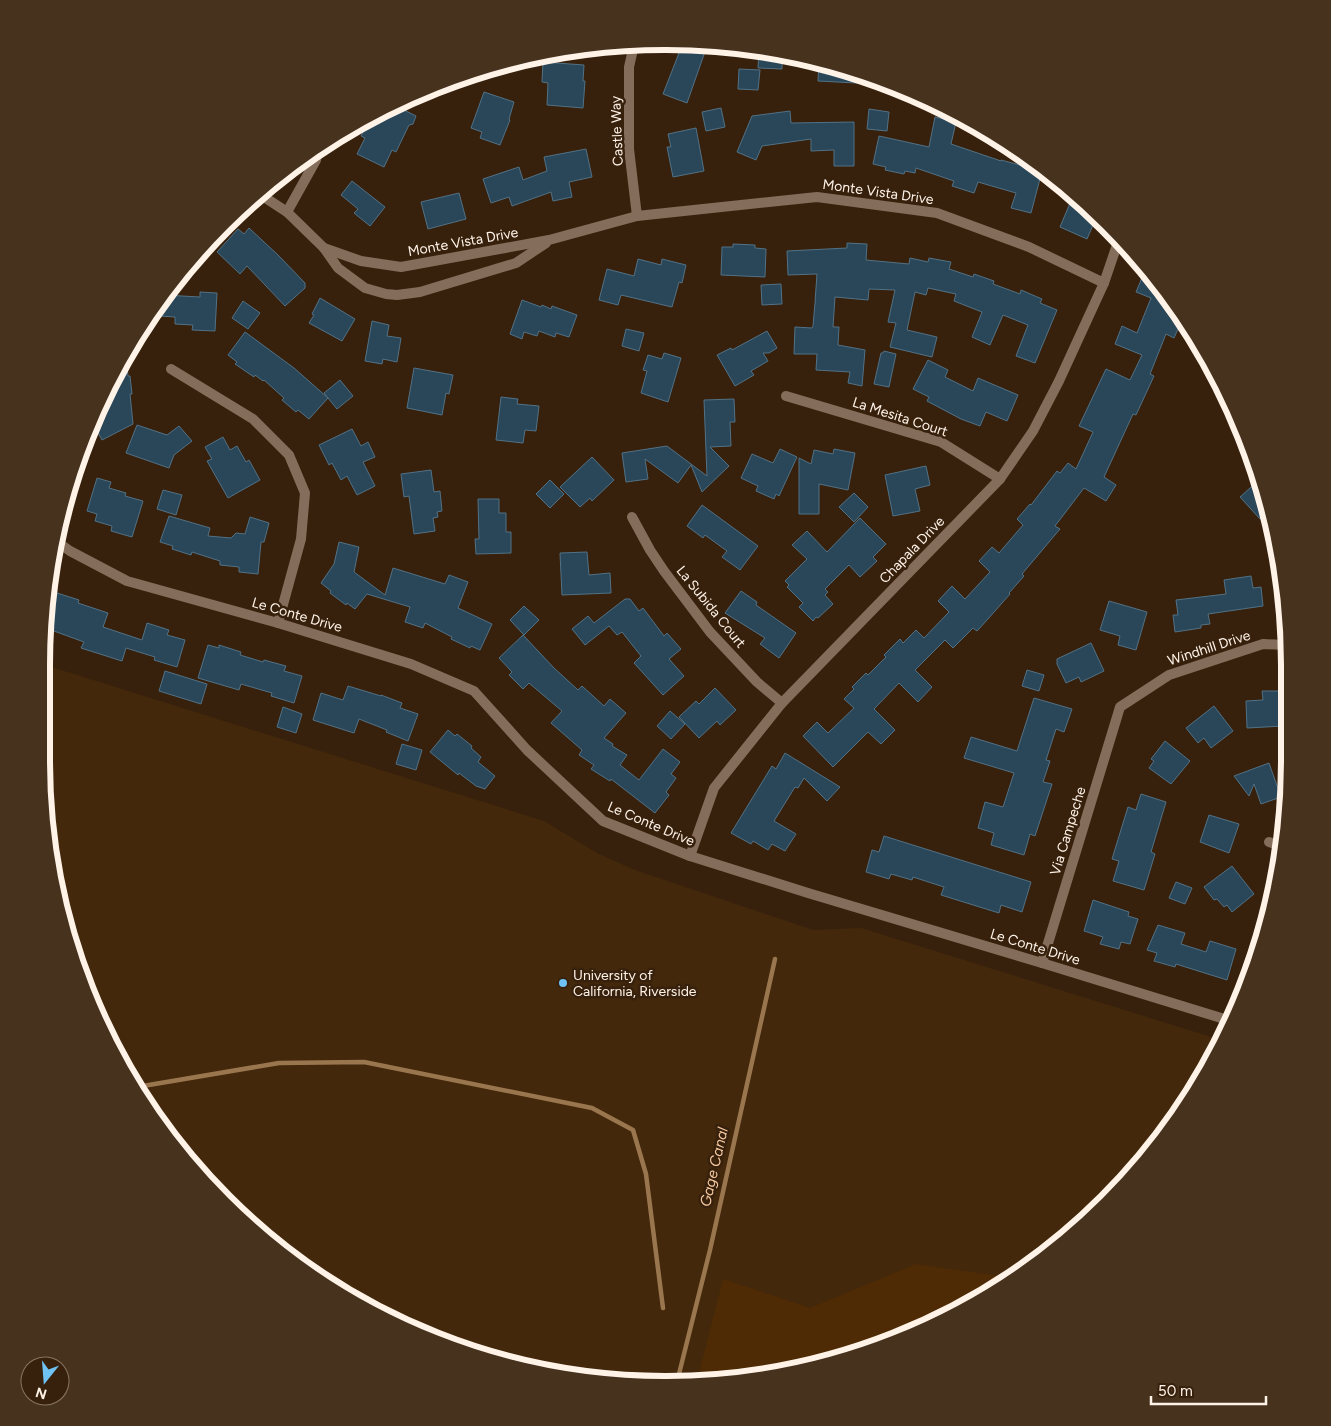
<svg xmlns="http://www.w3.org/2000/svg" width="1331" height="1426" font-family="Figtree,sans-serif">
  <rect width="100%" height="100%" fill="#37210c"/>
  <!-- built -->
  <path fill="#43280c" d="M42 664 544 821 597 853 635 870 813 930 861 928 1221 1040 1184 1108 1107 1202 1012 1280 904 1337 747 1379 624 1383 504 1363 354 1301 254 1230 170 1140 106 1036 53 883 41 761Z"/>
  <!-- green -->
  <path fill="#4e2b04" d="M916 1264 999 1276 1008 1282 904 1337 747 1379 697 1381 723 1279 810 1308Z"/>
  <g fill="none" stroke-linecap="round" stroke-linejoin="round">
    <!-- stream -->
    <g stroke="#9a764f" stroke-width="4.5">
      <path d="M137 1087 279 1063 364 1062 592 1108 633 1130 646 1174 663 1308"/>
      <path d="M724 1379 725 1380"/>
      <path d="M677 1382 710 1250 775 959"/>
    </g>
  </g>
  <!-- building -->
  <g fill="#294759" stroke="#527185">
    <path d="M708 43 687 103 663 94 679 53 657 44Z"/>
    <path d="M759 51 782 55V69L758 68Z"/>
    <path d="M819 61 827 62 876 81 875 84 818 81Z"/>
    <path d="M543 62 584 65 583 81H585L583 108 547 105 548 83 542 82Z"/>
    <path d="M739 69 760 70 758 90 738 89Z"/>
    <path d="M484 92 514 102 509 119 510 120 500 145 480 138 482 132 471 128Z"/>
    <path d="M396 106 416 116 413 124 409 125 396 152 392 150 384 167 357 154 365 138 361 136 371 117Z"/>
    <path d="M721 108 725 127 706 131 702 112Z"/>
    <path d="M869 109 889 112 887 131 867 129Z"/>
    <path d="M790 111 791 123 854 122V166H834V150L811 151V139L762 146 756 160 737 152 752 116Z"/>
    <path d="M935 117 956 122 951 144 1001 161V160L1042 171 1031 213 1011 208 1016 193 978 182 974 193 952 186 954 181 916 168 915 173 905 171 904 174 885 170 886 167 873 164 879 136 929 147Z"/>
    <path d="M696 128 704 171 673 177 667 147H671L668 134Z"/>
    <path d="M586 149 592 177 569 182 572 197 553 201 551 192 512 206 509 197 491 203 483 179 519 167 523 180 547 171 544 157Z"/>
    <path d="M352 181 385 207 370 226 354 213 358 209 341 195Z"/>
    <path d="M459 193 466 219 428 229 421 202Z"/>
    <path d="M1073 196 1096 218 1087 239 1060 227Z"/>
    <path d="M249 228 278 255 305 283V288L285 306 247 266 240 274 217 252 238 229 244 234Z"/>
    <path d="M847 243 867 244 866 260 909 264 910 258 928 262 929 258 951 262 949 269 973 277 974 274 994 281 993 284 1020 294 1021 290 1042 299 1040 303 1057 310 1035 363 1016 356 1028 325 1003 315 990 345 972 337 982 312 954 301 956 294 928 288 926 295 915 292 907 330 937 337 932 357 890 347 896 323 888 322 895 290 869 289 868 300 835 297 833 327H839L838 345 865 350 862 386 848 383 850 372 816 370 817 354H794L795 327 812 328 813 326 815 303 816 302H815L817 274 788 275 787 251 847 248Z"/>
    <path d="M733 244 755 245V248L766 249 765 277 721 275 722 247H733Z"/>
    <path d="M638 259 661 265 662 259 686 265 682 283 679 282 672 307 621 295 618 305 599 300 607 269 634 276Z"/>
    <path d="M1144 273 1151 276 1182 320 1174 338 1166 334 1150 374 1154 376 1136 415 1133 414 1104 477 1116 485 1106 501 1084 488 1055 526 1060 529 1022 574 1024 576 1009 593 1010 594 987 620 977 631 973 628 953 648 945 640 915 670 932 687 918 702 899 683 874 709 895 730 881 744 868 732 833 767 803 736 817 722 828 733 854 708 844 699 854 689 852 687 866 673 868 675 886 657 884 655 900 639 903 643 916 630 924 638 949 612 938 601 952 586 965 599 990 572 979 561 992 547 999 553 1023 525 1017 519 1030 504 1031 505 1057 471 1060 473 1068 463 1076 469 1093 432 1079 426 1106 369 1130 380 1142 355 1115 344 1122 326 1137 333 1151 298 1136 292Z"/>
    <path d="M781 284 782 304 762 305 761 285Z"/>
    <path d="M200 292 217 293 215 331 192 330 193 325 175 324V317L160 316V301L164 295 200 297Z"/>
    <path d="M320 298 355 319 342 341 309 323 314 315 312 314Z"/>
    <path d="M522 300 541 307 542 305 551 309 552 306 577 315 569 337 556 333 555 337 539 331 537 336 524 332 522 339 510 334Z"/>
    <path d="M243 301 260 313 248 329 232 318Z"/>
    <path d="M372 321 389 325 387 336 401 338 397 362 383 359 382 364 365 361Z"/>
    <path d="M626 329 644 333 639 351 622 346Z"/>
    <path d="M767 331 777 348 769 353H763L768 361 751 371 754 375 735 386 717 355 731 348 732 350Z"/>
    <path d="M245 332 294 368 328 398 309 419 298 410 296 412 282 400 284 398 264 380 263 381 255 375 254 377 235 364 237 362 228 355Z"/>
    <path d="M884 351 896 354 889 387 874 384 881 353H883Z"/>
    <path d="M664 353 681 358 668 402 641 393 647 371 643 370 648 355 662 359Z"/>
    <path d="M126 357 128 376H130L132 394H130L133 424 102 440 93 423 94 421 104 416 102 399 106 389Z"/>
    <path d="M928 360 948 370 945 377 973 391 978 378 1018 395 1007 421 986 412 980 426 961 419 927 401 929 397 913 389Z"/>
    <path d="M414 368 453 375 449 394 446 393 442 415 407 408Z"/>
    <path d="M340 380 353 396 337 409 324 393Z"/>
    <path d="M501 397 518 399 517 404 539 406 536 431 525 430 523 443 496 440Z"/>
    <path d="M734 399 735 422H730L731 446 710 447 729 466 702 492 691 465 678 483 645 459 648 479 626 482 622 453 667 446 707 476 704 400Z"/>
    <path d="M137 425 167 435 179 426 192 441 174 455 169 468 126 453Z"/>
    <path d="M352 429 361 446 368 442 375 457 363 462 375 486 357 495 347 476 341 480 332 463 329 465 319 445Z"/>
    <path d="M223 437 230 450 237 446 246 462 249 460 260 480 228 498 207 461 212 459 205 447Z"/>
    <path d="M780 449 797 457 779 496 776 494 774 499 756 491 758 486 741 478 752 454 773 463Z"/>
    <path d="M834 449 855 453 848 490 819 484V514H799V458L811 464 814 450 833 454Z"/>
    <path d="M592 457 614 480 592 501 590 498 580 507 560 487Z"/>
    <path d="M926 466 930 485 915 489 920 511 893 516 885 475Z"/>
    <path d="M431 470 434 492 440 491 442 511 437 512 438 517 433 518 435 531 414 534 409 496 404 497 401 474Z"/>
    <path d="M97 478 111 482 109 488 126 493 125 496 143 501 132 537 111 531 112 526 95 521 97 514 87 511Z"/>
    <path d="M1260 479 1268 512 1260 519 1240 497Z"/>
    <path d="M550 480 564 494 550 508 536 494Z"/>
    <path d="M163 490 182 495 176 515 157 509Z"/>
    <path d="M854 493 868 507 854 522 839 507Z"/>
    <path d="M478 499H499V513H506V532H511V553L476 554 475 539H479Z"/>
    <path d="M702 505 758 546 740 570 722 557 727 551 705 535 703 538 687 526Z"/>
    <path d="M169 516 210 528 208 536 231 538 236 533 245 534 250 517 269 523 264 542H261L258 574 239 572V567L220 565V561L192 552 191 555 172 549 173 546 160 542Z"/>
    <path d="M860 518 886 544 873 557 877 561 860 577 849 565 825 589 828 592 825 595 833 604 818 618 816 617 813 621 799 607 803 603 787 587 789 585 785 581 807 559 792 545 807 531 827 552Z"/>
    <path d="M339 542 359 547 354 572 385 595 393 568 445 584 449 575 468 582 458 608 492 624 480 650 471 646 470 648 451 639 452 637 425 623 423 628 405 622 410 607 367 594 355 609 347 603 346 605 330 593 331 591 321 583 334 564Z"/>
    <path d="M587 552 589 575 610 573 611 593 562 595 560 553Z"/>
    <path d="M1251 576 1253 588 1261 587 1263 606 1208 614 1210 624 1201 625V628L1175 632 1173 615H1178L1176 600 1226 594 1224 580Z"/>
    <path d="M741 591 757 602 756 605 796 633 779 658 760 644 765 638 725 613Z"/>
    <path d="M57 593 79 600 78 603 108 613 103 627 142 640 147 623 169 630 167 635 185 640 177 667 154 660 155 657 126 648 122 661 81 648 84 642 43 627 47 595 55 598Z"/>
    <path d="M625 599H630L639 611 643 608 664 636 667 633 681 649 669 659 684 676 663 695 634 663 641 656 622 632 617 635 609 626 585 645 572 629 588 616 594 623Z"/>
    <path d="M1109 601 1147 612 1136 650 1118 645 1120 636 1100 630Z"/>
    <path d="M524 606 539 620 524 635 510 620Z"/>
    <path d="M523 635 554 668 578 690 582 686 604 706 610 699 626 713 604 738 613 744 612 746 627 755 620 765 639 780 663 749 680 762 671 774 676 778 666 792 669 795 655 813 611 779 610 781 591 769 594 765 579 755 582 750 551 723 562 711 529 683 523 689 509 675 512 672 499 658Z"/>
    <path d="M1091 643 1104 671 1081 682 1079 677 1066 683 1057 664V659Z"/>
    <path d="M208 645 219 648V645L241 652 240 655 263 662 264 660 286 666 284 671 302 676 294 703 271 696 272 693 241 684 239 690 198 678Z"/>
    <path d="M1027 670 1044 675 1039 691 1022 686Z"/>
    <path d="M165 671 207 684 201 704 159 691Z"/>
    <path d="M348 686 381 696V695L402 703 400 708 418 714 408 741 386 732 387 730 359 719 354 733 313 720 321 693 343 700Z"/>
    <path d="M715 688 736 710 720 725 717 721 699 738 679 717 696 701 699 704Z"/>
    <path d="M1262 691H1283L1284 726 1247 728 1246 701 1263 700Z"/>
    <path d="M1034 698 1072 709 1064 732 1056 729 1046 760 1050 761 1043 782 1052 784 1035 836 1030 834 1024 855 991 845 994 833 978 828 985 802 1003 807 1014 773 964 758 971 737 1017 751Z"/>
    <path d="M1214 706 1233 731 1211 748 1204 738 1198 743 1186 728Z"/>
    <path d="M283 707 302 714 296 733 277 727Z"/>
    <path d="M670 711 685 724 671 739 657 726Z"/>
    <path d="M448 730 455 736 457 734 472 746 471 748 481 757 478 762 495 776 485 789 476 786 459 773 458 775 430 752Z"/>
    <path d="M1165 741 1190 761 1171 784 1149 768 1154 761 1151 759Z"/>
    <path d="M402 744 422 750 416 770 396 764Z"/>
    <path d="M785 753 840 787 827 801 804 778 798 788 795 787 774 821 796 834 785 851 772 844 768 850 753 841 751 844 731 833 772 766 776 769Z"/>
    <path d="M1269 763 1281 797 1261 804 1254 784 1249 796 1234 776Z"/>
    <path d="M1141 794 1166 802 1151 852 1155 854 1144 890 1113 881 1119 861 1112 859 1128 807 1136 810Z"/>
    <path d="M1209 815 1239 824 1229 853 1200 842Z"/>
    <path d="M884 836 1031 882 1022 912 1001 905 999 913 941 895 944 887 913 877 912 880 891 874 889 879 866 872 872 850 879 852Z"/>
    <path d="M1232 866 1254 894 1232 912 1227 905 1224 907 1217 899 1214 900 1204 887Z"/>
    <path d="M1176 882 1192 888 1185 904 1169 898Z"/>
    <path d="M1093 900 1129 912 1128 916 1138 919 1130 944 1121 942 1119 949 1100 944 1103 937 1084 931Z"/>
    <path d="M1158 925 1185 933 1181 944 1206 952 1210 941 1236 949 1227 980 1176 964 1175 967 1154 961 1157 953 1147 950Z"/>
  </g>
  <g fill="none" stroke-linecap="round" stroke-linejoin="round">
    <!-- street -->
    <g stroke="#846e5b" stroke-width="10">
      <path d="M634 45 629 67V149L637 216"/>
      <path d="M258 193 287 212 324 248 338 268 365 288 386 294 397 295 420 292 516 263 546 243"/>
      <path d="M287 212 316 160 318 150"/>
      <path d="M324 248 361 261 401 267 549 240 637 216 817 197 937 213 1029 247 1104 283"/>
      <path d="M171 369 253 419 289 455 305 493 301 539 278 623"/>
      <path d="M786 396 941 442 1000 479"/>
      <path d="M632 517 650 550 664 571 710 632 757 682 782 703"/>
      <path d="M56 541 70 551 127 581 278 623 411 664 474 691 527 750 603 821 690 856 808 893 1042 963 1231 1021"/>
      <path d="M1269 842 1281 846"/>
      <path d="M690 856 714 788 782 703 1000 479 1033 431 1059 381 1104 283 1119 239"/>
      <path d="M1042 963 1120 707 1169 675 1263 644 1286 645"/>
    </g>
  </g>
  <!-- markers -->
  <circle fill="#6fc2f4" stroke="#37210c" stroke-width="2" cx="563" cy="983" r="5"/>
  <g text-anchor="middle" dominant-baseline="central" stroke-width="5" stroke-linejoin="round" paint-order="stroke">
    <!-- street labels -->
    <g font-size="14" fill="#fff3e8" stroke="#37210c">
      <text transform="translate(617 131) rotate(-92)">Castle Way</text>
      <text transform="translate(878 192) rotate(8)">Monte Vista Drive</text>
      <text transform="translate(463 242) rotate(-10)">Monte Vista Drive</text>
      <text transform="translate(900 417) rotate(18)">La Mesita Court</text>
      <text transform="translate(912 550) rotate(-46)">Chapala Drive</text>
      <text transform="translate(711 607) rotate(51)">La Subida Court</text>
      <text transform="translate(297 615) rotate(16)">Le Conte Drive</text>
      <text transform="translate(1209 648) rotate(-18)">Windhill Drive</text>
      <text transform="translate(651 824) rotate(23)">Le Conte Drive</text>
      <text transform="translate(1068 831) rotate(-73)">Via Campeche</text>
      <text transform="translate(1035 947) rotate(17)">Le Conte Drive</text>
    </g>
    <!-- poi labels -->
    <g font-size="14" fill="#fff3e8" stroke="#37210c" text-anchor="start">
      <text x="573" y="975">University of<tspan x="573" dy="16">California, Riverside</tspan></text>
    </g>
    <!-- water labels -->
    <g font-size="15" font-style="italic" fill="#f5c8a2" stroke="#37210c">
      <text transform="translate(714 1167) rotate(-77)">Gage Canal</text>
    </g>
  </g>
  <!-- crop -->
  <path d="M0 0H1331V1426H0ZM665 50H666A615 615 0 0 1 1281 665V761A615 615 0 0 1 666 1376H665A615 615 0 0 1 50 761V665A615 615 0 0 1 665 50Z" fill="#47321e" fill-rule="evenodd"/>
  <path fill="none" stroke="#fff3e8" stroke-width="6" d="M665 50H666A615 615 0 0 1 1281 665V761A615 615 0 0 1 666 1376H665A615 615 0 0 1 50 761V665A615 615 0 0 1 665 50Z"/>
  <!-- north arrow -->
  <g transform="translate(45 1381) rotate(197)"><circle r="24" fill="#37210c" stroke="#877564"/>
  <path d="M0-4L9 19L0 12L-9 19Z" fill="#6fc2f4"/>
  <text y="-8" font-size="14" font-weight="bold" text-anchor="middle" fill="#fff3e8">N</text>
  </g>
  <!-- scale -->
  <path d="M1151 1396v8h115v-8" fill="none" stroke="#fff3e8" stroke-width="2.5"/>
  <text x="1158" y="1396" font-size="15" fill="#fff3e8" stroke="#37210c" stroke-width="4" paint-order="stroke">50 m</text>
</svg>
